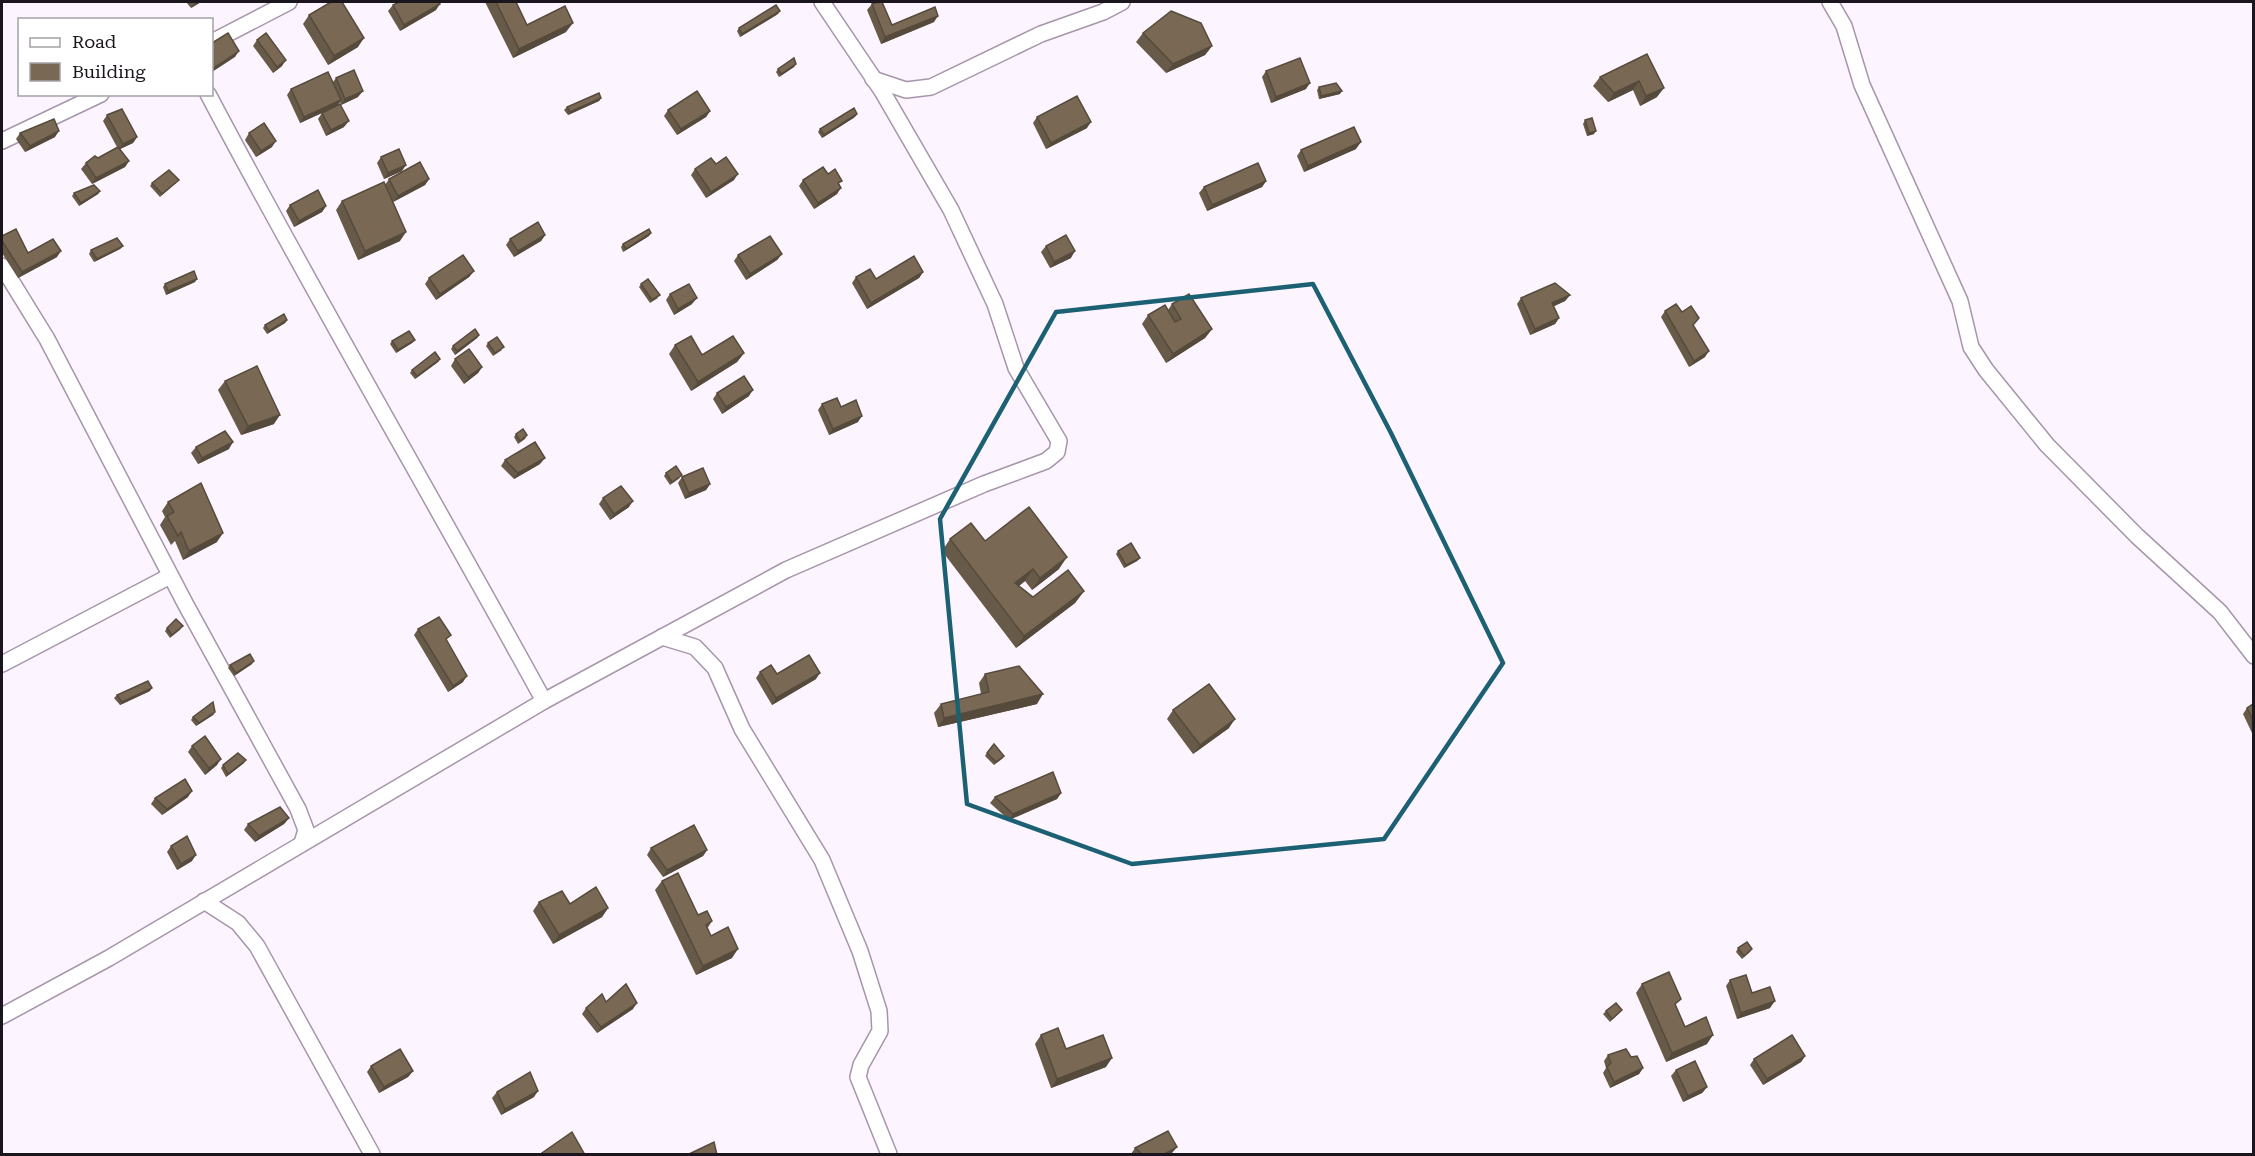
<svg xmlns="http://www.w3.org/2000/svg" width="2255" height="1156" font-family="'Roboto Serif',serif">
  <rect width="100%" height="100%" fill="#fcf4fe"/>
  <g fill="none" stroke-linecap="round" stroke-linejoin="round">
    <!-- street casing -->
    <g stroke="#a695ab" stroke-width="18">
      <g id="street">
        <path d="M1830 2 1844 26 1862 85 1960 301 1971 347 1986 370 2047 445 2137 536 2220 612 2254 656"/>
        <path d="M212 42 289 2"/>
        <path d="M873 79 906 90 931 87 1041 34 1103 12 1122 2"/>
        <path d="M208 94C316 299 433 498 544 701"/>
        <path d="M2 141 101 94"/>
        <path d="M2 266 47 339 186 605 298 809 306 830 302 843"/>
        <path d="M662 637 695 647 715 668 742 729 822 860 860 951 879 1011 880 1031 861 1065 858 1077 889 1154"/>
        <path d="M2 664 170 576"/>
        <path d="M204 901 238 923 257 946 372 1154"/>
        <path d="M2 1016 109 958 544 701 786 570 984 484 1046 461 1057 452 1059 441 1016 368 995 304 951 210 882 91 822 2"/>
      </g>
    </g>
    <!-- street -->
    <use href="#street" stroke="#fff" stroke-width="15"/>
  </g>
  <!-- wall -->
  <g fill="#685a48">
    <path d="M186 2H201L191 8Z"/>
    <path d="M485 2H516L527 25 566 32 513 58Z"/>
    <path d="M872 4 892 25 934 22 881 44 867 10Z"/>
    <path d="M393 5 436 10 400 31 388 11Z"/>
    <path d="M778 14 740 37 737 31 739 28Z"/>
    <path d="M309 15 358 47 328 65 303 24Z"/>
    <path d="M1143 33 1212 46 1205 55 1166 73 1136 42Z"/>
    <path d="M257 40 282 66 273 73 253 46Z"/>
    <path d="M1647 54 1657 97 1640 106 1633 90 1608 102 1593 86 1600 77Z"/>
    <path d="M796 64 794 67 779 77 776 72 778 69Z"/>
    <path d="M1266 71 1306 89 1271 103 1262 77Z"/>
    <path d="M336 78 358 97 341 105 340 102 338 105 344 127 326 136 318 119 322 113 300 123 287 95 291 89 333 82Z"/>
    <path d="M1319 87 1340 94 1319 99 1317 90Z"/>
    <path d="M601 98 599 101 568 115 564 110 567 107Z"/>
    <path d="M668 110 710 111 706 117 677 135 664 116Z"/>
    <path d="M107 115 137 137 133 143 120 149 129 161 125 167 92 184 81 169 86 163 98 158 117 147 103 121Z"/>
    <path d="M855 117 822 138 818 132 820 129Z"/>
    <path d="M1037 117 1087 128 1046 149 1033 123Z"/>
    <path d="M1585 120 1594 134 1587 136 1583 124Z"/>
    <path d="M20 133 55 137 25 152 16 139Z"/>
    <path d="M249 133 272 147 256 157 245 140Z"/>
    <path d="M1356 149 1304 172 1297 156 1301 150Z"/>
    <path d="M381 157 402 171 384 179 377 163Z"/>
    <path d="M695 169 734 180 706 198 691 175Z"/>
    <path d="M828 174 840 185 837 194 814 209 799 186 803 180Z"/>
    <path d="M389 179H429L425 185 393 202 389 195 400 241 358 260 336 210 342 201 385 185Z"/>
    <path d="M1266 181 1262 187 1207 211 1199 193 1204 187Z"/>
    <path d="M152 183H176L160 197 150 186Z"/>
    <path d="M100 191 98 194 79 206 72 196 74 193Z"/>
    <path d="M290 205 326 206 322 212 294 227 286 211Z"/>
    <path d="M545 235 541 241 514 257 506 245 510 239Z"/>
    <path d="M2 236 28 253 57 257 18 278 2 253Z"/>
    <path d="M649 236 623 252 621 247 623 244Z"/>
    <path d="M123 246 120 249 94 262 89 254 91 250Z"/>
    <path d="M1046 246 1071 258 1050 268 1041 252Z"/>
    <path d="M782 254 777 260 746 280 734 261 738 255Z"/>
    <path d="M474 271 469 277 436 300 425 284 429 278Z"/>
    <path d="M923 272 919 278 867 309 852 283 856 277 876 279Z"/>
    <path d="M195 282 166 295 163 287 165 284Z"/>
    <path d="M641 284 658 298 650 303 639 287Z"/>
    <path d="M670 294 692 304 674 315 666 300Z"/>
    <path d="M1570 295 1565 301 1554 306 1559 318 1555 324 1530 335 1517 304 1521 298Z"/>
    <path d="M1172 304 1212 329 1205 338 1166 363 1142 324 1148 315 1168 310Z"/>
    <path d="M1665 311 1693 326 1705 357 1689 367 1661 317Z"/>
    <path d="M287 320 285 323 267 334 263 328 265 325Z"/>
    <path d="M479 335 477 338 455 355 451 349 453 346Z"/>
    <path d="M415 340 412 343 396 353 390 344 392 341Z"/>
    <path d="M488 343 502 350 493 356 486 346Z"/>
    <path d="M675 345 702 355 744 353 737 362 691 391 669 354Z"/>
    <path d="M440 359 438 362 415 379 410 373 412 370Z"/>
    <path d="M455 359 482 367 478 373 464 384 451 366Z"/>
    <path d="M225 381 274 424 241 435 218 390Z"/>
    <path d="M717 393 749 396 722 414 713 399Z"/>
    <path d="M822 404 841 407 858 422 829 435 818 410Z"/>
    <path d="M516 434 527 435 525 439 518 444 514 437Z"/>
    <path d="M196 447 229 449 198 464 191 453Z"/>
    <path d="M505 460 540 464 514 479 501 466Z"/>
    <path d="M666 473 680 478 670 485 664 476Z"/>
    <path d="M682 477 710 484 706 490 685 499 678 483Z"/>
    <path d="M603 498 629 507 610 520 599 504Z"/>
    <path d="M168 502 217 542 183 560 175 541 171 545 160 525 165 517 162 511Z"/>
    <path d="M950 539 1059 569 1032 590 1025 581 1019 586 1033 597 1084 591 1075 603 1016 648 942 551Z"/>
    <path d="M1118 551 1140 558 1137 561 1124 568 1116 554Z"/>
    <path d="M167 628 181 629 170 638 165 631Z"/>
    <path d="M418 629 447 641 463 682 448 692 414 635Z"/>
    <path d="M252 664 234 676 228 668 230 665Z"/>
    <path d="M760 672 777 674 816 679 772 705 756 678Z"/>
    <path d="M985 674 1037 704 938 727 934 713 941 704 981 694 979 683Z"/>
    <path d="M150 691 120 705 114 698 117 695Z"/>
    <path d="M2253 704V735L2243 714 2247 708Z"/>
    <path d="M1173 710 1229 728 1193 754 1167 719Z"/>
    <path d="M215 712 213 715 196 726 191 720 193 717Z"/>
    <path d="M192 746 217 765 205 775 188 752Z"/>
    <path d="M987 753 1004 756 1002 759 994 765 985 756Z"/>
    <path d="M244 763 226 777 221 768 223 765Z"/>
    <path d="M1061 793 1057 799 1009 820 990 803 995 797Z"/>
    <path d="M188 797 162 815 151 804 155 798Z"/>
    <path d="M289 818 284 824 255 842 244 830 248 824Z"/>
    <path d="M171 846 192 861 177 870 167 852Z"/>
    <path d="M651 848 707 850 703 856 663 877 647 855Z"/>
    <path d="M662 881 698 915 712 921 707 929 711 936 732 958 696 975 655 890Z"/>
    <path d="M539 902 570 904 608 908 602 917 553 944 533 911Z"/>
    <path d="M1738 948 1752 949 1750 952 1742 959 1736 952Z"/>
    <path d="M1730 980 1752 993 1770 1008 1737 1019 1726 986Z"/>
    <path d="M1642 984 1676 1006 1685 1027 1707 1044 1666 1062 1636 993Z"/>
    <path d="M606 1002 633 1009 597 1033 582 1014 586 1008Z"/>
    <path d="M1622 1010 1610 1022 1603 1014 1606 1011Z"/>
    <path d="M1041 1035 1066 1049 1106 1067 1051 1088 1035 1044Z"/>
    <path d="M1608 1055 1643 1068 1639 1074 1610 1088 1603 1073 1606 1068 1604 1061Z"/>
    <path d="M1805 1056 1801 1062 1763 1085 1750 1065 1754 1059Z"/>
    <path d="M371 1066 413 1071 408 1077 379 1093 367 1072Z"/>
    <path d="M1676 1070 1707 1087 1702 1093 1683 1102 1671 1076Z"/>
    <path d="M497 1092 534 1097 501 1115 492 1098Z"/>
    <path d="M1135 1148 1172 1153 1170 1155 1131 1154Z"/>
  </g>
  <!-- shaded-wall -->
  <g fill="#554a3b">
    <path d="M196 2H201L191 8Z"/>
    <path d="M440 4 436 10 400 31 404 25Z"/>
    <path d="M780 11 778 14 740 37 742 34Z"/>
    <path d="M938 16 934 22 881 44 885 37Z"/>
    <path d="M573 23 566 32 513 58 519 49Z"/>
    <path d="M364 38 358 47 328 65 334 56Z"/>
    <path d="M1212 46 1205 55 1166 73 1173 64Z"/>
    <path d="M239 51 235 57 212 72V69Z"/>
    <path d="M286 60 282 66 273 73 277 67Z"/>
    <path d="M796 64 794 67 779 77 781 74Z"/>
    <path d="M1639 81 1633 90 1608 102 1614 93Z"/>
    <path d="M1310 83 1306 89 1271 103 1276 97Z"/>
    <path d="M1664 88 1657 97 1640 106 1646 96Z"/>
    <path d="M363 91 358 97 341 105 345 99Z"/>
    <path d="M1342 91 1340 94 1319 99 1321 96Z"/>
    <path d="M601 98 599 101 568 115 570 112Z"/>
    <path d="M341 100 337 106 300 123 304 117Z"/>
    <path d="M710 111 706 117 677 135 681 129Z"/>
    <path d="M857 114 855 117 822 138 824 135Z"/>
    <path d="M349 121 344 127 326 136 331 130Z"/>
    <path d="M1091 122 1087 128 1046 149 1051 143Z"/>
    <path d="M59 131 55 137 25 152 30 146Z"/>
    <path d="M1596 131 1594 134 1587 136 1589 133Z"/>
    <path d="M137 137 133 143 118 150 123 144Z"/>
    <path d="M276 141 272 147 256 157 261 151Z"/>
    <path d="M1361 142 1356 149 1304 172 1308 166Z"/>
    <path d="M129 161 125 167 92 184 96 178Z"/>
    <path d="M406 165 402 171 384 179 388 173Z"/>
    <path d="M738 174 734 180 706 198 711 192Z"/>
    <path d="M429 179 425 185 393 202 398 196Z"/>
    <path d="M1266 181 1262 187 1207 211 1212 205Z"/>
    <path d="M841 188 837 194 814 209 818 203Z"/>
    <path d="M100 191 98 194 79 206 81 203Z"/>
    <path d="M326 206 322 212 294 227 299 221Z"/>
    <path d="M406 232 400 241 358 260 365 251Z"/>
    <path d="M651 233 649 236 623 252 626 249Z"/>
    <path d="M545 235 541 241 514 257 518 251Z"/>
    <path d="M123 246 120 249 94 262 97 259Z"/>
    <path d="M61 251 57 257 18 278 22 272Z"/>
    <path d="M1075 251 1071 258 1050 268 1054 262Z"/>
    <path d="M782 254 777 260 746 280 750 274Z"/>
    <path d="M474 271 469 277 436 300 440 294Z"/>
    <path d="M923 272 919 278 867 309 871 303Z"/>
    <path d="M197 279 195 282 166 295 168 291Z"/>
    <path d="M1570 295 1565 301 1548 309 1552 303Z"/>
    <path d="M697 298 692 304 674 315 678 309Z"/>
    <path d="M1559 318 1555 324 1530 335 1535 329Z"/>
    <path d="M287 320 285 323 267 334 269 331Z"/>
    <path d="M1212 329 1205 338 1166 363 1173 354Z"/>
    <path d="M479 335 477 338 455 355 457 351Z"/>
    <path d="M415 340 412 343 396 353 398 350Z"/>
    <path d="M1709 351 1705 357 1689 367 1694 361Z"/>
    <path d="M744 353 737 362 691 391 698 382Z"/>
    <path d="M440 359 438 362 415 379 417 376Z"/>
    <path d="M482 367 478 373 464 384 468 377Z"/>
    <path d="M753 390 749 396 722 414 726 407Z"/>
    <path d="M280 415 274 424 241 435 248 426Z"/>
    <path d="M862 416 858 422 829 435 833 429Z"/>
    <path d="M233 442 229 449 198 464 202 458Z"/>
    <path d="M545 458 540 464 514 479 518 473Z"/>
    <path d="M710 484 706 490 685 499 689 493Z"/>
    <path d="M633 501 629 507 610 520 614 514Z"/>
    <path d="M223 533 217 542 183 560 189 551Z"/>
    <path d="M1067 557 1059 569 1032 590 1040 578Z"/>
    <path d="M1140 558 1137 561 1124 568 1126 565Z"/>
    <path d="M1033 569 1025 581 1007 595 1015 583Z"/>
    <path d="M1084 591 1075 603 1016 648 1024 636Z"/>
    <path d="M254 661 252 664 234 676 236 673Z"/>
    <path d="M820 673 816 679 772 705 776 698Z"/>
    <path d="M467 676 463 682 448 692 453 686Z"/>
    <path d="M152 688 150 691 120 705 122 702Z"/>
    <path d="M1043 694 1037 704 938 727 944 718Z"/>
    <path d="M215 712 213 715 196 726 199 723Z"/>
    <path d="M1235 719 1229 728 1193 754 1200 745Z"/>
    <path d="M221 759 217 765 205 775 209 768Z"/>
    <path d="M246 760 244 763 226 777 228 774Z"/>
    <path d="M192 791 188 797 162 815 167 809Z"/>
    <path d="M1061 793 1057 799 1009 820 1013 814Z"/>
    <path d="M289 818 284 824 255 842 259 836Z"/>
    <path d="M707 850 703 856 663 877 667 870Z"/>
    <path d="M196 855 192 861 177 870 181 864Z"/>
    <path d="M608 908 602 917 553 944 559 935Z"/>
    <path d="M738 949 732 958 696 975 703 966Z"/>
    <path d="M1775 1001 1770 1008 1737 1019 1741 1013Z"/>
    <path d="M637 1003 633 1009 597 1033 601 1027Z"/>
    <path d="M1713 1035 1707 1044 1666 1062 1672 1053Z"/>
    <path d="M1805 1056 1801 1062 1763 1085 1767 1079Z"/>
    <path d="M1112 1058 1106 1067 1051 1088 1057 1079Z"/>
    <path d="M1643 1068 1639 1074 1610 1088 1614 1082Z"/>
    <path d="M413 1071 408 1077 379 1093 384 1087Z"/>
    <path d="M1707 1087 1702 1093 1683 1102 1688 1096Z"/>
    <path d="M538 1091 534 1097 501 1115 505 1109Z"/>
    <path d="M1177 1147 1172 1153 1170 1155H1163Z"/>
  </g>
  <!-- building -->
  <g fill="#796954" stroke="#554a3b" stroke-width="1.5">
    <path d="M331 2H342L364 38 334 56 309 15Z"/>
    <path d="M399 2H439L440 4 404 25 393 5Z"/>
    <path d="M496 2H516L527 25 565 6 573 23 519 49Z"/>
    <path d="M878 2H882L892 25 935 7 938 16 885 37 872 4Z"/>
    <path d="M776 5 780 11 742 34 739 28Z"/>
    <path d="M1171 11 1201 23 1212 46 1173 64 1143 33Z"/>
    <path d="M228 33 239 51 212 69V43Z"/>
    <path d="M266 33 286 60 277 67 257 40Z"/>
    <path d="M1647 54 1664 88 1646 96 1639 81 1614 93 1600 77Z"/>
    <path d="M794 58 796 64 781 74 778 69Z"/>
    <path d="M1300 58 1310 83 1276 97 1266 71Z"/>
    <path d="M354 70 363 91 345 99 336 78Z"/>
    <path d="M328 72 341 100 304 117 291 89Z"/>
    <path d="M1336 83 1342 91 1321 96 1319 87Z"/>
    <path d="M697 91 710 111 681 129 668 110Z"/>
    <path d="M599 93 601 98 570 112 567 107Z"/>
    <path d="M1077 96 1091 122 1051 143 1037 117Z"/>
    <path d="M340 104 349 121 331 130 322 113Z"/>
    <path d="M854 108 857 114 824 135 820 129Z"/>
    <path d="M122 109 137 137 123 144 107 115Z"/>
    <path d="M1592 118 1596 131 1589 133 1585 120Z"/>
    <path d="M54 119 59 131 30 146 20 133Z"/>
    <path d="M264 123 276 141 261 151 249 133Z"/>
    <path d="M1354 127 1361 142 1308 166 1301 150Z"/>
    <path d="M118 147 129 161 96 178 86 163 95 156 98 158Z"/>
    <path d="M399 149 406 165 388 173 381 157Z"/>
    <path d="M726 157 738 174 711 192 695 169 711 158 716 164Z"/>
    <path d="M420 162 429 179 398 196 389 179Z"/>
    <path d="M1258 163 1266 181 1212 205 1204 187Z"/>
    <path d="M823 167 828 174 835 169 842 181 838 183 841 188 818 203 803 180Z"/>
    <path d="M169 170 179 180 162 194 152 183Z"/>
    <path d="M384 182 406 232 365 251 342 201Z"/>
    <path d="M94 185 100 191 81 203 74 193Z"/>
    <path d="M318 190 326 206 299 221 290 205Z"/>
    <path d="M538 222 545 235 518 251 510 239Z"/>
    <path d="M16 229 28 253 53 239 61 251 22 272 2 241V236Z"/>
    <path d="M649 229 651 233 626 249 623 244Z"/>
    <path d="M1066 235 1075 251 1054 262 1046 246Z"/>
    <path d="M770 236 782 254 750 274 738 255Z"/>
    <path d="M117 238 123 246 97 259 91 250Z"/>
    <path d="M463 255 474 271 440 294 429 278Z"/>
    <path d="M914 256 923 272 871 303 856 277 870 269 876 279Z"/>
    <path d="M194 271 197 279 168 291 165 284Z"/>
    <path d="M648 279 660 295 652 300 641 284Z"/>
    <path d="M1555 283 1570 295 1552 303 1559 318 1535 329 1521 298Z"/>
    <path d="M689 284 697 298 678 309 670 294Z"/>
    <path d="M1189 294 1212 329 1173 354 1148 315 1165 305 1175 322 1181 319 1172 304Z"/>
    <path d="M1676 304 1682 312 1691 306 1699 318 1693 325 1709 351 1694 361 1665 311Z"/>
    <path d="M284 314 287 320 269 331 265 325Z"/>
    <path d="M475 329 479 335 457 351 453 346Z"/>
    <path d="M409 331 415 340 398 350 392 341Z"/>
    <path d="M691 336 702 355 733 336 744 353 698 382 675 345Z"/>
    <path d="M497 337 504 347 495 353 488 343Z"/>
    <path d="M469 349 482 367 468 377 455 359Z"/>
    <path d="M435 352 440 359 417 376 412 370Z"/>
    <path d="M257 366 280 415 248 426 225 381Z"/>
    <path d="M744 376 753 390 726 407 717 393Z"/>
    <path d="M837 398 841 407 856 400 862 416 833 429 822 404Z"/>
    <path d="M523 429 527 435 520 441 516 434Z"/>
    <path d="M225 431 233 442 202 458 196 447Z"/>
    <path d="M535 442 545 458 518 473 505 460Z"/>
    <path d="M676 466 682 475 672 482 666 473Z"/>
    <path d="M703 468 710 484 689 493 682 477Z"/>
    <path d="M201 483 223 533 189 551 181 532 178 536 167 516 174 512 168 502Z"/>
    <path d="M621 486 633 501 614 514 603 498Z"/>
    <path d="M1029 507 1067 557 1040 578 1033 569 1015 583 1033 597 1068 570 1084 591 1024 636 950 539 971 523 985 541Z"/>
    <path d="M1131 543 1140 558 1126 565 1118 551Z"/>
    <path d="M439 617 451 635 446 639 467 676 453 686 418 629Z"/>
    <path d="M176 619 183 626 172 635 167 628Z"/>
    <path d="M250 654 254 661 236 673 230 665Z"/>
    <path d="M809 655 820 673 776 698 760 672 771 665 777 674Z"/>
    <path d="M1019 666 1043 694 944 718 941 704 989 692 985 674Z"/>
    <path d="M148 681 152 688 122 702 117 695Z"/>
    <path d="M1209 684 1235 719 1200 745 1173 710Z"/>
    <path d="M213 702 215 712 199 723 193 717Z"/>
    <path d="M2253 704V720L2247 708Z"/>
    <path d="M205 736 221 759 209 768 192 746Z"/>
    <path d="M994 744 1004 756 996 762 987 753Z"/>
    <path d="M238 753 246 760 228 774 223 765Z"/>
    <path d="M1053 772 1061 793 1013 814 995 797Z"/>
    <path d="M185 779 192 791 167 809 155 798Z"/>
    <path d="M280 807 289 818 259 836 248 824Z"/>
    <path d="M694 825 707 850 667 870 651 848Z"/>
    <path d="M187 836 196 855 181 864 171 846Z"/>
    <path d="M678 873 698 915 707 911 712 921 706 925 711 936 728 927 738 949 703 966 662 881Z"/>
    <path d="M596 887 608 908 559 935 539 902 562 891 570 904Z"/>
    <path d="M1747 942 1752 949 1744 956 1738 948Z"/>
    <path d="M1669 972 1681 999 1675 1004 1685 1027 1706 1017 1713 1035 1672 1053 1642 984Z"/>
    <path d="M1746 975 1752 993 1770 987 1775 1001 1741 1013 1730 980Z"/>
    <path d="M626 984 637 1003 601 1027 586 1008 602 994 606 1002Z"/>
    <path d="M1616 1003 1622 1010 1612 1019 1606 1011Z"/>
    <path d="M1058 1028 1066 1049 1103 1035 1112 1058 1057 1079 1041 1035Z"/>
    <path d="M1792 1035 1805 1056 1767 1079 1754 1059Z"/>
    <path d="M400 1049 413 1071 384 1087 371 1066Z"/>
    <path d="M1626 1049 1631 1057 1637 1056 1643 1068 1614 1082 1607 1067 1611 1063 1608 1055Z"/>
    <path d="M1695 1061 1707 1087 1688 1096 1676 1070Z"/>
    <path d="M530 1072 538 1091 505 1109 497 1092Z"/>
    <path d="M1168 1131 1177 1147 1163 1155H1143L1135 1148Z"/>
    <path d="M572 1132 585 1155H543L542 1153Z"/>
    <path d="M714 1142 717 1155H687Z"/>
  </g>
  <!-- marked area -->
  <path fill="none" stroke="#1c6173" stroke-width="4.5" stroke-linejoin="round" d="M1313 284 1391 433 1503 663 1384 839 1132 864 967 804 940 519 1056 312Z"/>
  <!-- border -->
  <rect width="2255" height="1156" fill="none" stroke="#1b151d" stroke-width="6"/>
  <!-- legend -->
  <rect x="18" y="18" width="195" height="78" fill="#ffffff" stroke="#a4a1a5" stroke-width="1.5"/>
  <rect x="30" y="38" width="30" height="9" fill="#ffffff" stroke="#a4a1a5" stroke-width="1.5"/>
  <text x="72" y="48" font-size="18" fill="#1b151d">Road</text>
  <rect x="30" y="63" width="30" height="18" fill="#796954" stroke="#a4a1a5" stroke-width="1.5"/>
  <text x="72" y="78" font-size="18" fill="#1b151d">Building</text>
</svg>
